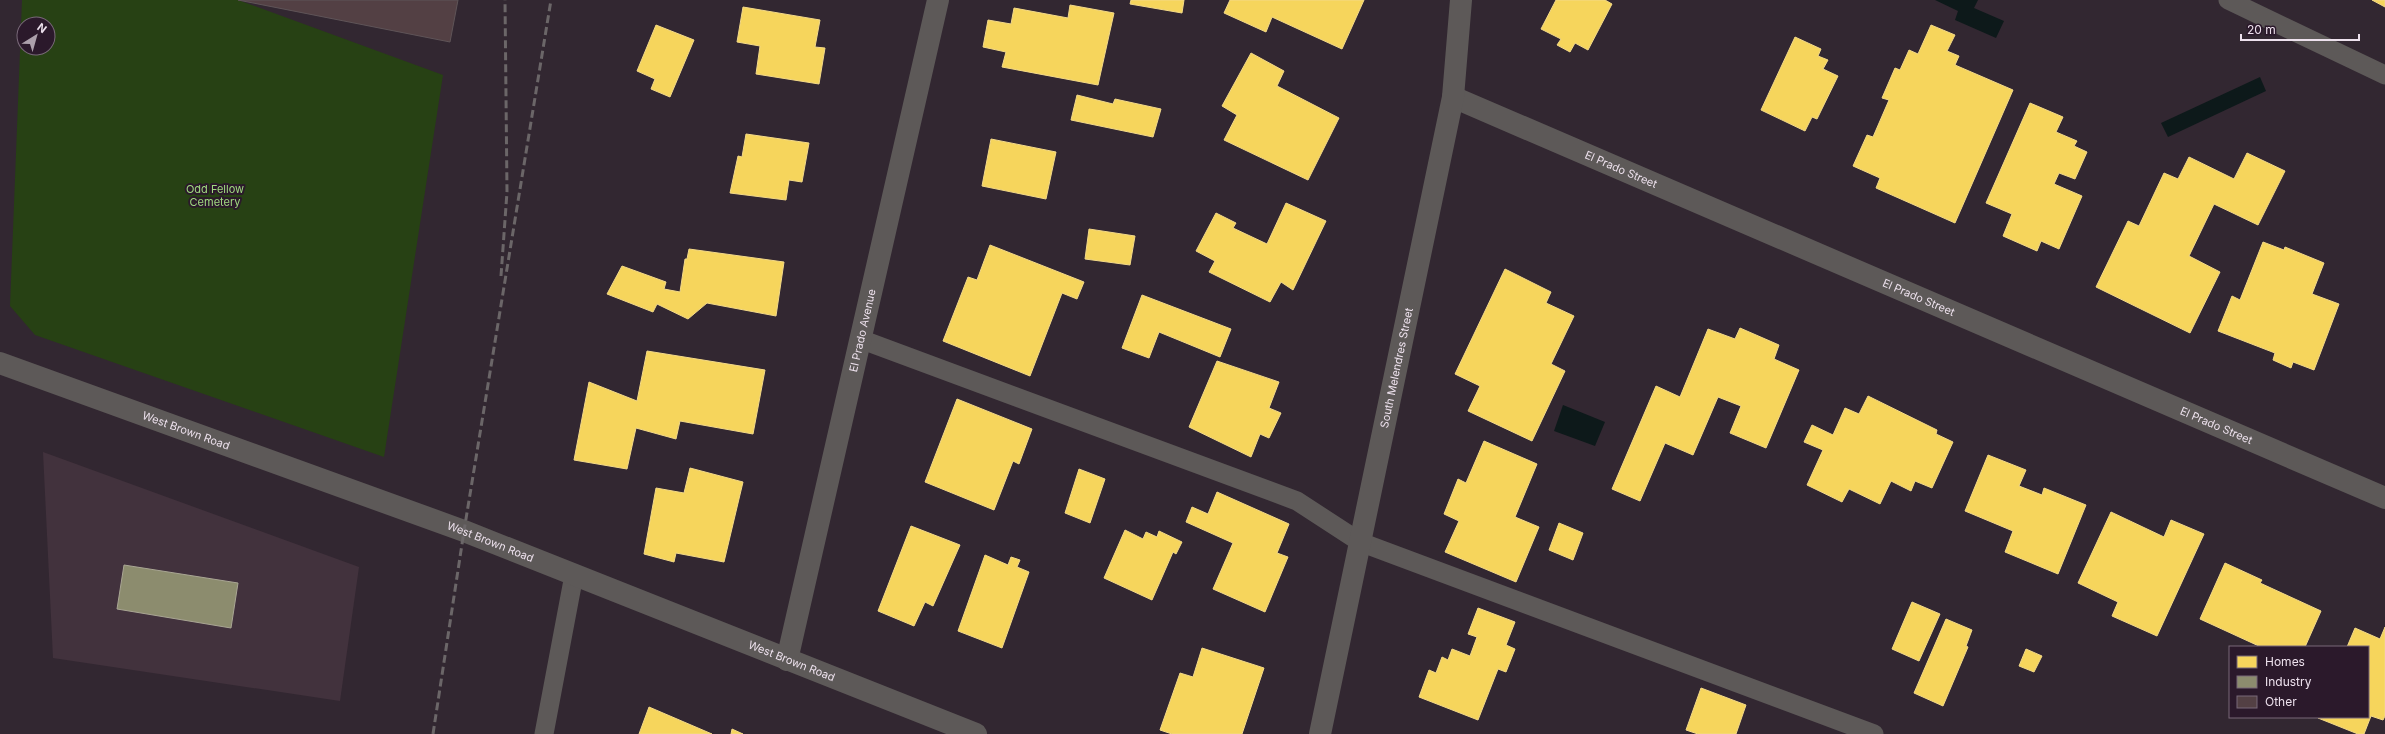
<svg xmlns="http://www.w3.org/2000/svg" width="2385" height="734" font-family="Inter,sans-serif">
  <rect width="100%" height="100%" fill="#322731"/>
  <!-- industrial -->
  <path fill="#42323d" d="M43 452 359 567 340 701 53 658Z"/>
  <!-- green -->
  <path fill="#274114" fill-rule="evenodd" d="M22 0H238L443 75 384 457 35 335 10 306ZM24 24H48V48H24Z"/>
  <!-- water -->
  <g fill="#0d191a">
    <path d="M1935 0H1978L1974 8 2004 21 1996 38 1955 20 1958 11Z"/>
    <path d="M2260 77 2266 91 2168 137 2161 123Z"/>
    <path d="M1563 405 1605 422 1595 446 1554 431Z"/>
  </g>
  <!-- homes -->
  <g fill="#f6d55c" stroke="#f3d988">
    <path d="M1131 0H1184L1182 13 1130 4Z"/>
    <path d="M1230 0H1364L1342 49 1272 17 1266 32 1224 13Z"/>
    <path d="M1556 0H1605L1612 4 1588 50 1575 43 1570 52 1557 45 1561 39 1541 29Z"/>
    <path d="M2372 0H2385V7Z"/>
    <path d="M1070 5 1114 13 1098 85 1002 67 1006 52 983 47 988 20 1011 24 1014 8 1068 18Z"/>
    <path d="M743 7 820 20 815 47 825 48 819 84 756 74 760 46 737 42Z"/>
    <path d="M656 25 694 40 670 97 651 89 655 79 637 71Z"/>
    <path d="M1931 25 1955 35 1947 51 1959 56 1955 65 2013 90 1955 223 1876 188 1880 178 1853 166 1867 135 1873 137 1889 100 1882 98 1895 68 1900 70 1909 50 1918 54Z"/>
    <path d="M1795 37 1821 49 1818 56 1828 60 1823 69 1838 76 1817 119 1812 117 1805 131 1761 110Z"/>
    <path d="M1251 53 1284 71 1277 86 1339 118 1308 180 1224 140 1237 115 1222 106Z"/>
    <path d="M1077 95 1113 104 1115 99 1161 109 1153 137 1071 120Z"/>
    <path d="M2030 103 2063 117 2056 132 2077 141 2074 146 2087 152 2075 179 2059 173 2054 184 2082 196 2059 249 2041 241 2037 251 2003 236 2012 214 1986 203Z"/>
    <path d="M746 134 809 143 802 182 789 180 786 200 730 193 738 156 742 157Z"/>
    <path d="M991 139 1056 152 1046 199 982 186Z"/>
    <path d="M2247 153 2285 171 2258 225 2214 204 2189 256 2220 272 2190 333 2096 287 2128 221 2139 226 2164 173 2178 179 2189 157 2234 179Z"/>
    <path d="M1286 203 1326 221 1293 290 1281 282 1270 302 1209 272 1215 261 1196 251 1216 213 1236 223 1233 228 1267 244Z"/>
    <path d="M1089 229 1135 236 1130 265 1085 259Z"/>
    <path d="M2263 242 2284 250 2285 247 2324 263 2312 294 2339 304 2314 370 2293 362 2291 368 2273 360 2275 353 2218 331 2232 296 2240 300Z"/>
    <path d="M990 245 1084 282 1077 299 1062 293 1030 376 943 341 968 277 977 280Z"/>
    <path d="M689 249 784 262 776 316 707 303 688 319 657 304 653 312 607 294 622 266 666 282 664 289 680 292 685 259H687Z"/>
    <path d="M1505 269 1551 292 1546 303 1574 316 1551 364 1565 371 1532 441 1468 411 1480 386 1455 374Z"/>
    <path d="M1142 295 1231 329 1220 357 1159 332 1149 358 1122 348Z"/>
    <path d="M1740 328 1779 345 1774 359 1799 370 1766 448 1730 433 1741 406 1718 397 1693 455 1665 443 1640 501 1612 489 1656 386 1680 397 1708 329 1735 339Z"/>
    <path d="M647 351 765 370 753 434 680 421 676 439 636 428 627 469 574 460 589 382 637 401Z"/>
    <path d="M1217 361 1279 382 1269 408 1281 413 1269 438 1260 434 1251 457 1189 427Z"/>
    <path d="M1868 396 1937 430 1936 434 1953 442 1932 488 1915 481 1911 491 1891 481 1880 504 1849 489 1842 502 1807 485 1823 450 1804 442 1812 425 1833 435 1845 408 1859 414Z"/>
    <path d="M957 399 1032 429 1019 464 1013 461 994 510 925 482Z"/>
    <path d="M1484 441 1537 464 1515 517 1539 527 1516 582 1445 552 1459 521 1444 514 1458 479 1466 483Z"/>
    <path d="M1988 455 2026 470 2019 486 2042 495 2044 488 2086 505 2058 574 2005 552 2013 531 1965 511Z"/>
    <path d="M690 468 743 482 724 562 676 553 674 562 644 554 656 488 684 493Z"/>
    <path d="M1079 469 1105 479 1090 523 1065 513Z"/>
    <path d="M1217 492 1289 524 1277 553 1288 557 1265 612 1213 589 1233 543 1186 522 1192 507 1208 514Z"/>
    <path d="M2111 512 2164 537 2171 520 2204 534 2157 636 2112 616 2118 602 2078 583Z"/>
    <path d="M1559 523 1583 533 1573 560 1549 550Z"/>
    <path d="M911 526 960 545 933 606 925 602 914 626 878 611Z"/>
    <path d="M1125 530 1143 539 1146 532 1157 537 1159 531 1182 542 1176 554 1173 552 1152 600 1104 578Z"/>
    <path d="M985 555 1008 565 1011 557 1020 560 1017 567 1029 572 1002 648 958 631Z"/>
    <path d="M2225 563 2262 580 2260 583 2321 611 2305 647H2261L2200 619Z"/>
    <path d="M1912 602 1940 614 1919 661 1892 649Z"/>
    <path d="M1478 608 1515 622 1506 645 1515 649 1506 672 1498 669 1478 720 1419 697 1429 670 1436 673 1442 657 1448 660 1452 649 1470 656 1477 637 1468 634Z"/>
    <path d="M1946 619 1972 630 1966 646 1968 647 1943 706 1914 693Z"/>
    <path d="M2385 627V716L2383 720 2371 716 2364 734H2358L2318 718 2368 717V647H2347L2355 628 2380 639Z"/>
    <path d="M1202 648 1264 668 1242 734H1172L1160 730 1180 673 1193 677Z"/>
    <path d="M2026 649 2042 656 2034 672 2019 666Z"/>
    <path d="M1701 688 1746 705 1736 734H1698L1686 730Z"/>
    <path d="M649 707 712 734H639Z"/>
    <path d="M732 729 743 734H731Z"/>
  </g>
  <!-- industry -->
  <path fill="#8c8c6e" stroke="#a9a694" d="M124 565 238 583 231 628 117 609Z"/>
  <!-- building -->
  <path fill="#534044" stroke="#5f5458" d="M238 0H458L450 42Z"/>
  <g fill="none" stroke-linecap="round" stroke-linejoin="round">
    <!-- service -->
    <g stroke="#5d5958" stroke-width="19">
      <path d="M2228 0 2385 75"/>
      <path d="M860 339 1297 501 1360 542 1874 734"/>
      <path d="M544 734 574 575"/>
    </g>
    <!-- minor -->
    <g stroke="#5d5958" stroke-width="22">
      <path id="s1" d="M1453 97 2385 498"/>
      <path id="s2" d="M0 363 464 531 976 734"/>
      <path id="s3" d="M787 660 938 0"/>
      <path id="s4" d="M1320 734 1453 97 1461 0"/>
    </g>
    <!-- rail -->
    <g stroke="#6b6668" stroke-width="3" stroke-dasharray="8 4" stroke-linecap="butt">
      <path d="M501 276 507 192 505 0"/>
      <path d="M433 734 464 531 551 0"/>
    </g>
  </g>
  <g text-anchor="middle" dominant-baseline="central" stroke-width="4" stroke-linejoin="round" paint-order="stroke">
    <!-- street labels -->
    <g font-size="11" fill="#ede1ed" stroke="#2b192b">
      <text stroke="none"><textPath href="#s1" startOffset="183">El Prado Street</textPath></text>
      <text stroke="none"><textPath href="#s1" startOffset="507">El Prado Street</textPath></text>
      <text stroke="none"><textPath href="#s3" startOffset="338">El Prado Avenue</textPath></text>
      <text stroke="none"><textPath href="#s4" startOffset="374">South Melendres Street</textPath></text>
      <text stroke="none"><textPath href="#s1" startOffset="831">El Prado Street</textPath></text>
      <text stroke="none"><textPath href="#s2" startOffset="198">West Brown Road</textPath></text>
      <text stroke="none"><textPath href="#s2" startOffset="522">West Brown Road</textPath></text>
      <text stroke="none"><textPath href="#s2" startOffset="846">West Brown Road</textPath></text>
    </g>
    <!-- park labels -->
    <g font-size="11" fill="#a0da81" stroke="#2b192b">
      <text x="215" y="189">Odd Fellow<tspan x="215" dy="13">Cemetery</tspan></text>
    </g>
  </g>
  <!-- legend -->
  <rect x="2229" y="646" width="140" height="72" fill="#2b192b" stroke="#796979"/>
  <rect x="2237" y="656" width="20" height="12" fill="#f6d55c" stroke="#796979"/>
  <text x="2265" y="666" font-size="12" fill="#ede1ed">Homes</text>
  <rect x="2237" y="676" width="20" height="12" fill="#8c8c6e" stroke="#796979"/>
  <text x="2265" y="686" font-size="12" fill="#ede1ed">Industry</text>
  <rect x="2237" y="696" width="20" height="12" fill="#534044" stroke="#796979"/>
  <text x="2265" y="706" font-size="12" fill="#ede1ed">Other</text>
  <!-- north arrow -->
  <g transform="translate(36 36) rotate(37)"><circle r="19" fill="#2b192b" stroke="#796979"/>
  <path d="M0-3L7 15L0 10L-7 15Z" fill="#aca0ab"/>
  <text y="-6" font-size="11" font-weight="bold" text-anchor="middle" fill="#ede1ed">N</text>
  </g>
  <!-- scale -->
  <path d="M2241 34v6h118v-6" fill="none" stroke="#ede1ed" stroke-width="2"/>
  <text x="2247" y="34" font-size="12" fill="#ede1ed" stroke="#2b192b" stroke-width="3" paint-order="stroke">20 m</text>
</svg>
